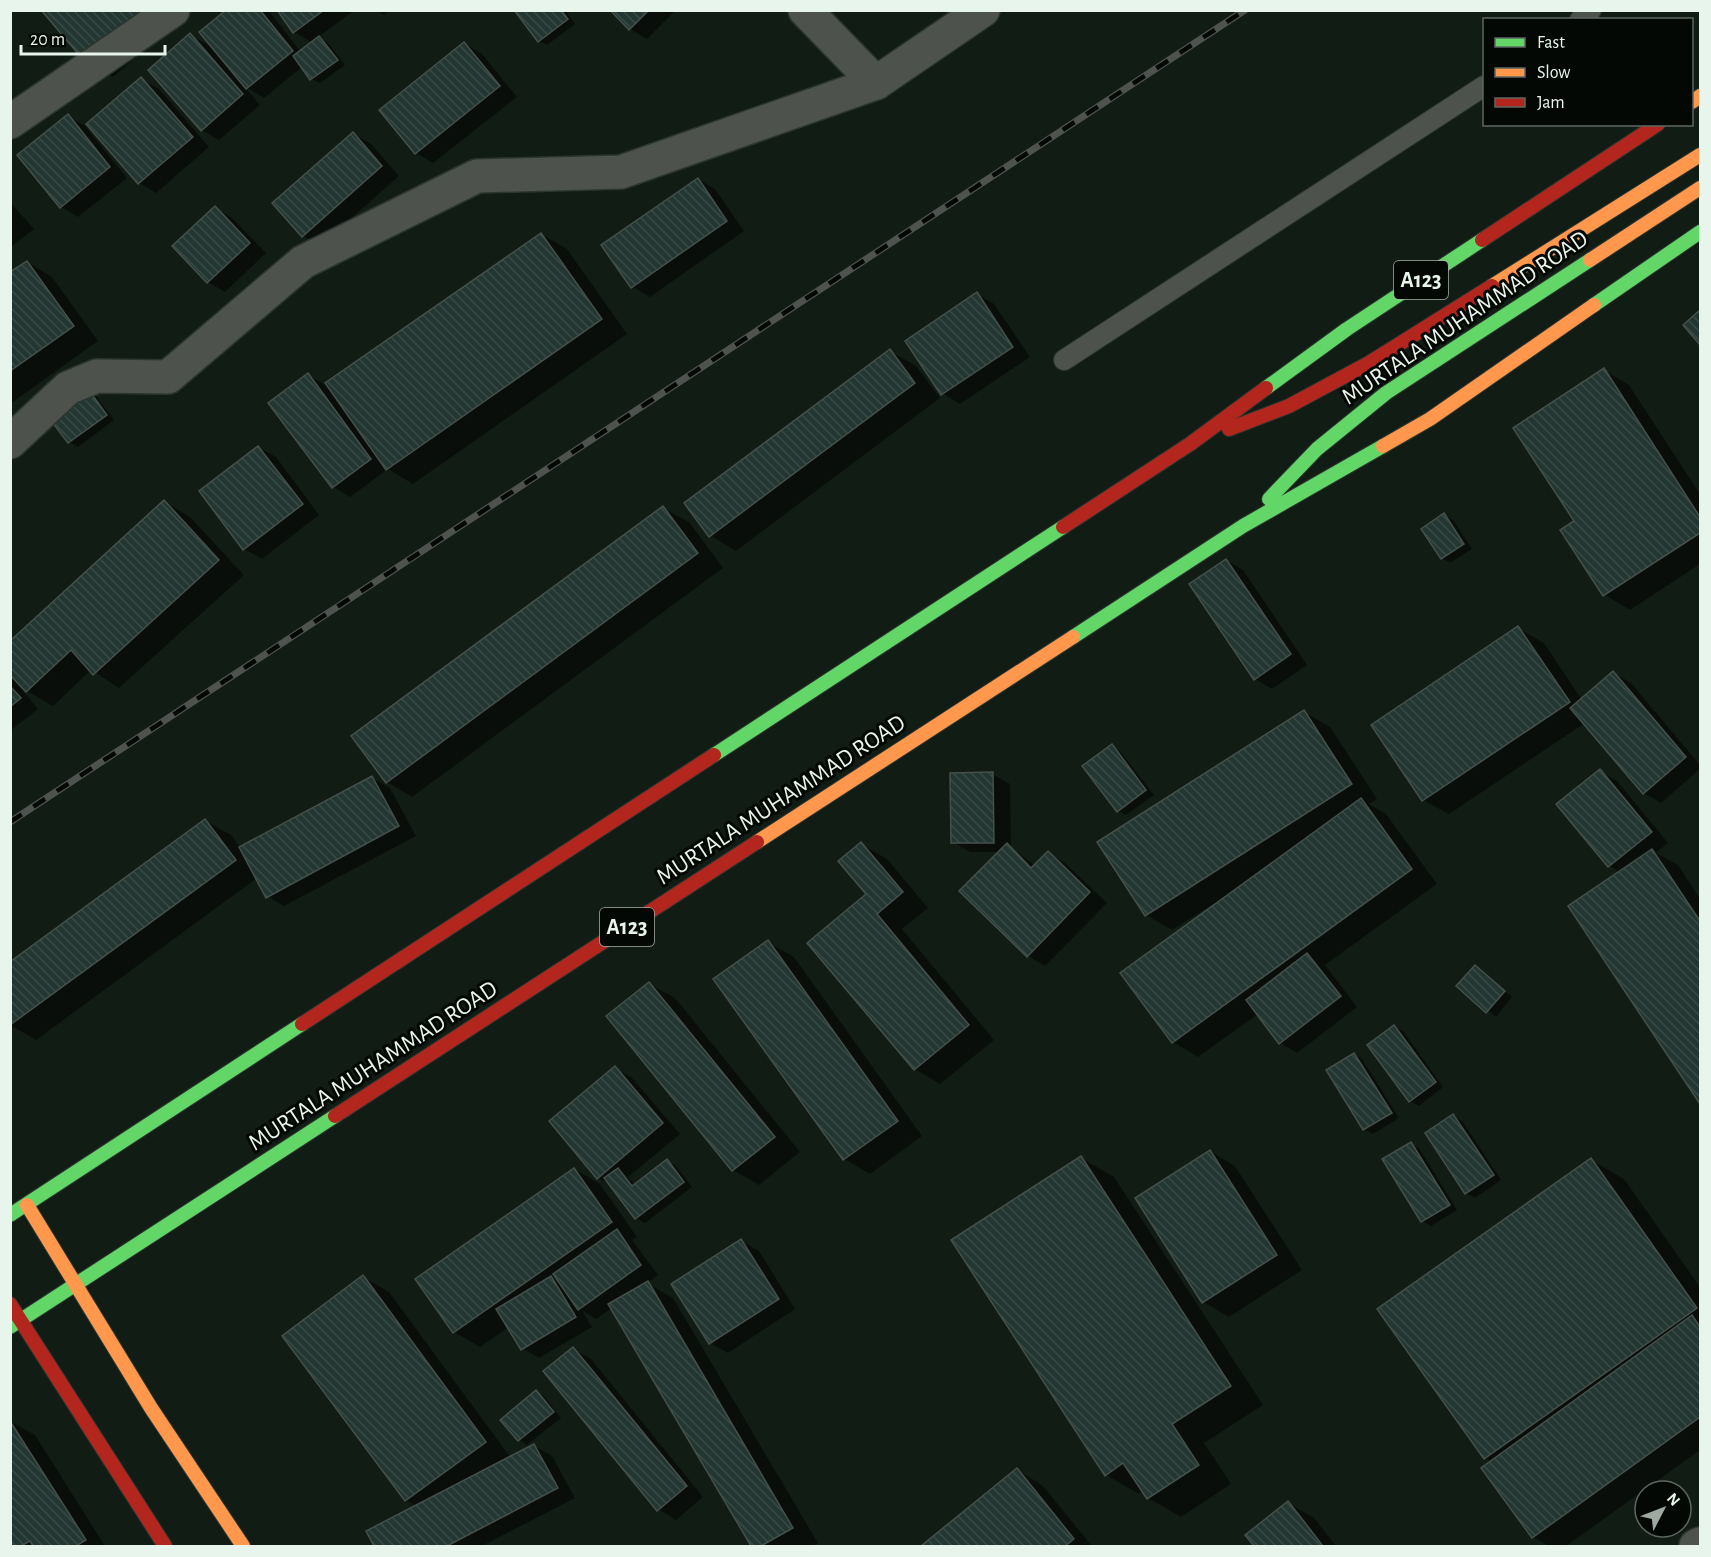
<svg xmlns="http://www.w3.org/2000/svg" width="1711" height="1557" font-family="'Alegreya Sans',sans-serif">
  <defs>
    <pattern id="building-back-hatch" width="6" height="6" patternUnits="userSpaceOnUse" patternTransform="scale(1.5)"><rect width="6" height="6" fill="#233631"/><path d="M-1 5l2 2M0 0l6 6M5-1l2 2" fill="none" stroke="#384a45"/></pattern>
  </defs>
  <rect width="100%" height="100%" fill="#111c15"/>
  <!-- shadow -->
  <g fill="#0007">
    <path d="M43 10H190L113 77 87 62Z"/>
    <path d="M228 10H268L301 52 313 43 294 32 279 10H355L318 37 328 43 345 65 320 83 311 79 302 67 264 98 244 86 260 105 219 140 202 130 190 35 214 48Z"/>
    <path d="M376 10H391L384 15Z"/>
    <path d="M516 10H565L575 24 547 45 539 41Z"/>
    <path d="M612 10H676L647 39 630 29Z"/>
    <path d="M465 44 482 54 517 97 433 163 416 153 381 110Z"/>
    <path d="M141 79 159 89 209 147 156 193 139 183Z"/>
    <path d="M68 116 85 126 127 178 78 217 61 207Z"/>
    <path d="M354 134 371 144 399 176 320 246 303 236Z"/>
    <path d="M698 179 715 189 744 231 650 297 632 286Z"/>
    <path d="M10 202 34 229 10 248Z"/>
    <path d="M215 208 232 218 266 253 225 292 208 282 174 246Z"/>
    <path d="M541 234 567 249 627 334 413 484 388 469 350 497 333 487 308 375 331 388Z"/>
    <path d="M27 262 52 277 98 341 10 404V274Z"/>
    <path d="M977 294 994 304 1030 357 960 404 942 393Z"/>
    <path d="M890 351 916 366 940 398 736 551 711 536 687 504Z"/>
    <path d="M1604 370 1629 385 1700 494V564L1630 610 1605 595Z"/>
    <path d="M88 391 96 396 114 420 78 447 69 442 51 419Z"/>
    <path d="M258 447 276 457 319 515 262 559 244 549Z"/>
    <path d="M165 502 190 517 244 575 119 688 91 670 53 706 27 691 17 680 15 681 38 709 10 731V643Z"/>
    <path d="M663 508 689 522 723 568 412 797 387 782Z"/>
    <path d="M1444 515 1453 520 1472 549 1450 563 1442 558Z"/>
    <path d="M1226 560 1243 570 1307 665 1272 689 1255 679Z"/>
    <path d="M1518 628 1544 643 1582 700 1614 673 1631 683 1700 765V769L1661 803 1644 793 1585 723 1449 814 1423 800Z"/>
    <path d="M1304 712 1330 727 1377 799 1369 804 1386 814 1437 884 1325 965 1357 1007 1297 1053 1280 1043 1258 1014 1198 1057 1173 1042 1216 905 1215 903 1172 930 1146 915Z"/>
    <path d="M1112 746 1120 751 1154 795 1126 815 1118 811Z"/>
    <path d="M1600 771 1617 781 1668 843 1656 853 1678 865 1700 899V1101L1570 906 1620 872 1609 866 1558 804Z"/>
    <path d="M992 774 1010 784 1011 847 1035 866 1048 853 1065 863 1107 903 1045 966 1028 956 1000 852H970L953 842Z"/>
    <path d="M372 778 390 788 416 836 284 906 267 896 257 878 36 1040 10 1025V964L206 821 231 835 241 848Z"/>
    <path d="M861 844 887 859 928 908 902 929 994 1040 940 1084 915 1069 868 894Z"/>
    <path d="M768 942 794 957 922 1136 870 1174 844 1159 715 979Z"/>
    <path d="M1475 967 1512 997 1496 1017 1458 986Z"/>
    <path d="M649 984 675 998 800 1152 759 1185 733 1170Z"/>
    <path d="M1394 1027 1403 1031 1443 1087 1419 1106 1410 1101Z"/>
    <path d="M1354 1054 1362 1059 1399 1118 1373 1134 1364 1129 1328 1071Z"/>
    <path d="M615 1068 632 1078 680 1134 628 1177 635 1185 667 1161 676 1166 692 1187 645 1223 636 1218 613 1186 598 1178Z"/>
    <path d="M1453 1116 1462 1121 1501 1180 1475 1198 1466 1193Z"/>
    <path d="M1411 1144 1419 1148 1457 1210 1431 1226 1422 1221Z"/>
    <path d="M1210 1151 1235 1166 1302 1270 1229 1317 1203 1302Z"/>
    <path d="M1081 1158 1114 1177 1263 1405 1204 1443 1231 1484 1181 1517 1148 1498 1143 1491 1139 1494 1106 1475Z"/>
    <path d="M1591 1160 1624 1179 1700 1287V1450L1566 1546H1549L1533 1537 1492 1462 1485 1458Z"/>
    <path d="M574 1169 600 1184 637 1237 632 1240 658 1275 647 1283 673 1298 818 1543 812 1546H753L612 1308 596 1319 582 1310 592 1327 539 1358 522 1348 509 1327 480 1347 454 1332Z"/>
    <path d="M741 1241 759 1251 795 1309 728 1353 710 1343Z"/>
    <path d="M363 1277 389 1292 511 1458 534 1446 552 1456 575 1498 482 1546H376L368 1532 417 1506 406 1500 284 1337Z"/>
    <path d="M573 1349 591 1359 703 1497 676 1520 658 1509Z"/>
    <path d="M536 1391 544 1396 561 1418 527 1445 519 1440 502 1420Z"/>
    <path d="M10 1421 35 1435 105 1546H10Z"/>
    <path d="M1017 1470 1042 1485 1092 1546H923Z"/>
    <path d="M1288 1503 1314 1518 1336 1546H1256L1247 1535Z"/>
  </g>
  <!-- building -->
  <g fill="url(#building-back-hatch)" stroke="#45504b" stroke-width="1.5">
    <path d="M41 10H148L86 63Z"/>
    <path d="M226 10H260L293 51 246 89 199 32Z"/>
    <path d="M277 10H324L293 33Z"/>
    <path d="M514 10H561L568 19 538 42Z"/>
    <path d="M610 10H649L629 30Z"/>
    <path d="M190 33 243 94 201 131 148 70Z"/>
    <path d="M319 36 338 60 310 80 293 56Z"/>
    <path d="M464 42 500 86 415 154 379 110Z"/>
    <path d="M141 77 193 137 138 184 86 124Z"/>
    <path d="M68 114 110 167 60 208 17 155Z"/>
    <path d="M353 132 382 166 302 237 272 203Z"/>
    <path d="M698 178 727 221 631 288 601 245Z"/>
    <path d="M215 206 250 243 207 283 172 246Z"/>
    <path d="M541 233 602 319 386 470 325 383Z"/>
    <path d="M27 261 74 326 10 371V272Z"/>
    <path d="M977 292 1013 347 941 395 905 341Z"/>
    <path d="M1700 310V345L1683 325Z"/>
    <path d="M890 349 915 383 709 537 684 503Z"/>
    <path d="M1604 368 1700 517V533L1603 596 1560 530 1574 521 1513 428Z"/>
    <path d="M308 373 371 459 332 488 268 403Z"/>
    <path d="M88 389 107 415 68 443 49 418Z"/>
    <path d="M258 446 303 504 243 550 199 491Z"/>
    <path d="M164 500 219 560 93 675 71 650 26 692 10 675V641Z"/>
    <path d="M663 506 698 553 386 783 351 736Z"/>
    <path d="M1444 513 1464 544 1441 559 1421 529Z"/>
    <path d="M1226 559 1291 654 1254 680 1189 584Z"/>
    <path d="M1518 626 1570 702 1422 801 1371 725Z"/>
    <path d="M1613 671 1686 757 1643 794 1570 708Z"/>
    <path d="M10 686 21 698 10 707Z"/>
    <path d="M1304 710 1352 784 1145 916 1097 842Z"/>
    <path d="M1112 744 1146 790 1117 812 1082 766Z"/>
    <path d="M1600 769 1652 832 1608 867 1556 804Z"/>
    <path d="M993 772 994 843H951L950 773Z"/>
    <path d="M372 776 399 826 266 898 239 847Z"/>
    <path d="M1361 798 1412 869 1172 1043 1120 973Z"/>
    <path d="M205 819 236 860 10 1025V962Z"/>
    <path d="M861 842 903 892 877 914 969 1025 914 1070 807 943 866 894 838 861Z"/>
    <path d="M1007 843 1031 868 1048 851 1090 892 1027 957 959 891Z"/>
    <path d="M1652 849 1700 921V1104L1568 906Z"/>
    <path d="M768 940 898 1121 843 1160 713 979Z"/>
    <path d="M1307 953 1341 996 1279 1044 1246 1000Z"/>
    <path d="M1475 965 1505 991 1486 1013 1456 986Z"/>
    <path d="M649 982 775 1137 732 1171 606 1016Z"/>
    <path d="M1394 1025 1436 1082 1409 1102 1367 1045Z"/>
    <path d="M1354 1053 1392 1113 1363 1130 1326 1070Z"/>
    <path d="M615 1066 663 1123 597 1179 549 1121Z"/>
    <path d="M1453 1114 1494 1175 1465 1194 1425 1133Z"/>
    <path d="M1411 1142 1450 1205 1421 1222 1382 1159Z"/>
    <path d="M1210 1150 1277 1255 1202 1303 1135 1198Z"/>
    <path d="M1081 1156 1231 1386 1172 1424 1199 1465 1147 1499 1123 1463 1105 1476 951 1240Z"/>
    <path d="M1591 1158 1697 1308 1484 1459 1377 1309Z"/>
    <path d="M667 1159 684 1182 635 1219 604 1178 618 1168 632 1186Z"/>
    <path d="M574 1168 612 1222 453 1333 415 1279Z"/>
    <path d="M617 1229 641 1265 578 1310 553 1274Z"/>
    <path d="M741 1239 779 1299 709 1344 671 1284Z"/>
    <path d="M363 1275 486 1442 405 1501 282 1336Z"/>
    <path d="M551 1276 576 1317 521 1350 496 1309Z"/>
    <path d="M648 1281 793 1528 761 1546H751L608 1304Z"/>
    <path d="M1692 1315 1700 1327V1417L1532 1538 1481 1468Z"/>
    <path d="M573 1347 687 1486 657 1511 543 1371Z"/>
    <path d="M536 1390 554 1412 518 1441 500 1420Z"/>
    <path d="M10 1421 86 1540 76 1546H33L30 1541 21 1546H10Z"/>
    <path d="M534 1444 558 1488 447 1546H374L366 1531Z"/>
    <path d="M1017 1468 1074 1539 1065 1546H921Z"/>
    <path d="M1288 1501 1323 1546H1254L1245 1535Z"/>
  </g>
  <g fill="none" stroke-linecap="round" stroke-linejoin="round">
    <!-- lane casing -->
    <g stroke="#2c3530" stroke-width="22">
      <g id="lane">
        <path d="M1580 20 1591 10"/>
        <path d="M1064 360 1484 86"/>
      </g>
    </g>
    <!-- street casing -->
    <g stroke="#2c3530" stroke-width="36">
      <g id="street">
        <path d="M805 10 876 83 983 10"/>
        <path d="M10 122 173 10"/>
        <path d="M10 442 68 388 97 376 168 377 303 262 477 176 621 172 876 83"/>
        <path d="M1696 1546 1700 1544"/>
      </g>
    </g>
    <!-- fast casing -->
    <g stroke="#2c3530" stroke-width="16">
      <g id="fast">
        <path d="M1594 305 1700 232"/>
        <path d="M1266 388 1347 329 1482 240"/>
        <path d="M1269 499 1317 449 1386 393 1590 260"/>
        <path d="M1073 637 1243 526 1383 446"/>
        <path d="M714 755 1063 527"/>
        <path d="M10 1215 302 1024"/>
        <path d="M10 1327 335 1116"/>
      </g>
    </g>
    <!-- slow casing -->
    <g stroke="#2c3530" stroke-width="16">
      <g id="slow">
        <path d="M1692 102 1700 96"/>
        <path d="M1590 260 1700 188"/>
        <path d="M1492 286 1700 155"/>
        <path d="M1383 446 1430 419 1594 305"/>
        <path d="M757 842 1073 637"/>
        <path d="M27 1205 151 1408 243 1546"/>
      </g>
    </g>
    <!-- jam casing -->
    <g stroke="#2c3530" stroke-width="16">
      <g id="jam">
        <path d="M1482 240 1658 124"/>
        <path d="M1229 429 1289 406 1369 363 1492 286"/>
        <path d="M1063 527 1190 444 1266 388"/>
        <path d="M302 1024 714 755"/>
        <path d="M335 1116 757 842"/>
        <path d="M10 1304 165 1546"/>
      </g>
    </g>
    <!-- lane -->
    <use href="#lane" stroke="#4e524d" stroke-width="20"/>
    <!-- street -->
    <use href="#street" stroke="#4e524d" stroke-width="33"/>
    <!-- fast -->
    <use href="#fast" stroke="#63d668" stroke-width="14"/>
    <!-- slow -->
    <use href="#slow" stroke="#ff974d" stroke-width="14"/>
    <!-- jam -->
    <use href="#jam" stroke="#b3261e" stroke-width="14"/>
    <!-- rail casing -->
    <g stroke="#4e5350" stroke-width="7">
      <path id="rail" d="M10 822 1245 10"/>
    </g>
    <!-- rail -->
    <use href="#rail" stroke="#030804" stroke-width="4.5" stroke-dasharray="14" stroke-linecap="butt"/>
  </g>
  <g text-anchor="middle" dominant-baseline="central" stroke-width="6" stroke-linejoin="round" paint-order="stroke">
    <!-- shield labels -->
    <g fill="#030804" stroke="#a3aea6" stroke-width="1.5">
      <rect x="1394" y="261" width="54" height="38" rx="4.5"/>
      <rect x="600" y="908" width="54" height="38" rx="4.5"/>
    </g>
    <g font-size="22" font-weight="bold" fill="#e8f5ec">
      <text x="1421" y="280">A123</text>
      <text x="627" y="927">A123</text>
    </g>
    <!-- street labels -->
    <g font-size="24" fill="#e8f5ec" stroke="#030804">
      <text transform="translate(1465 318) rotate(-34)">MURTALA MUHAMMAD ROAD</text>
      <text transform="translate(781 800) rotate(-33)">MURTALA MUHAMMAD ROAD</text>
      <text transform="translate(373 1066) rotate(-33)">MURTALA MUHAMMAD ROAD</text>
    </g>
  </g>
  <!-- border -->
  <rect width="1711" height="1557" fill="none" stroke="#e8f5ec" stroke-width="24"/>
  <!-- legend -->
  <rect x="1483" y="18" width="210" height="108" fill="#030804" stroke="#5f6761" stroke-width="1.5"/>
  <rect x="1495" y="38" width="30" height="9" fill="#63d668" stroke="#5f6761" stroke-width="1.5"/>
  <text x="1537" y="48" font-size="18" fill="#e8f5ec">Fast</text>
  <rect x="1495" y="68" width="30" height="9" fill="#ff974d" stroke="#5f6761" stroke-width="1.5"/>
  <text x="1537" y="78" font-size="18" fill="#e8f5ec">Slow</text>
  <rect x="1495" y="98" width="30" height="9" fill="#b3261e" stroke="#5f6761" stroke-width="1.5"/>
  <text x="1537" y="108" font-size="18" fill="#e8f5ec">Jam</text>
  <!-- north arrow -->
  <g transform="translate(1663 1509) rotate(48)"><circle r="28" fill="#030804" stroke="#5f6761" stroke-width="1.5"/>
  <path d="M0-4.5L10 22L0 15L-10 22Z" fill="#9da9a1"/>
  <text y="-9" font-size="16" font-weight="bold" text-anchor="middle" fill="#e8f5ec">N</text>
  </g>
  <!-- scale -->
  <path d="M21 45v9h144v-9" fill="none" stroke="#e8f5ec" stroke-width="3"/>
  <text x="30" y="45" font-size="18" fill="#e8f5ec" stroke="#030804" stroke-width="4.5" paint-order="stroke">20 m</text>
</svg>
